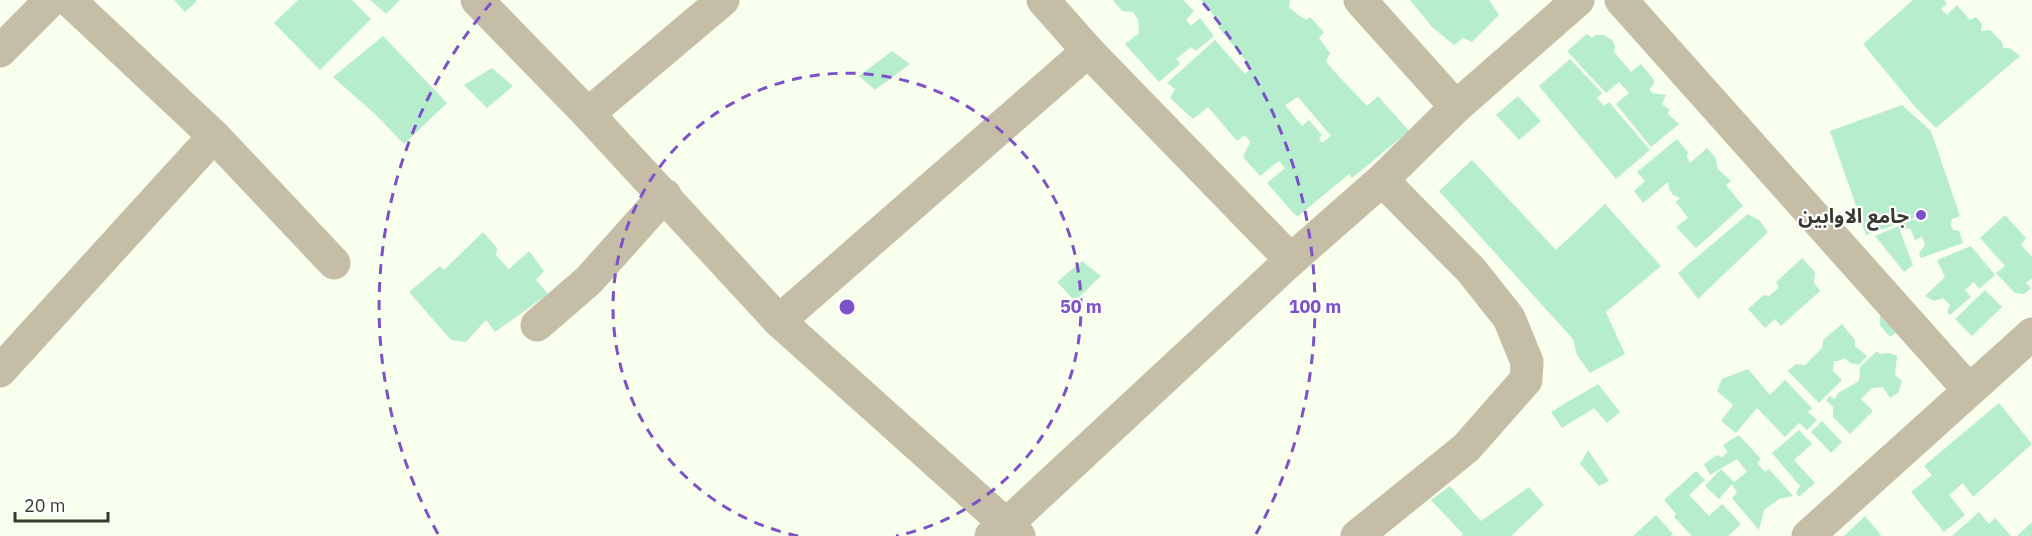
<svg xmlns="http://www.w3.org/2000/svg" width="2032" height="536" font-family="'IBM Plex Sans','Noto Sans Arabic',sans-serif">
  <rect width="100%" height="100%" fill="#f8ffed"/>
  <!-- building -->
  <g fill="#b6eecd" fill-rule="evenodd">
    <path d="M174 0H195L197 1 185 12Z"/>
    <path d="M298 0H352L371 19 320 70 274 23Z"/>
    <path d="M370 0H400L386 14Z"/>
    <path d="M1113 0H1183L1194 11 1186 20 1191 26 1200 18 1214 36 1196 51 1191 47 1176 59 1180 64 1159 82 1125 44 1139 33 1138 19 1133 12 1122 11Z"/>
    <path d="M1201 0H1290L1289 7 1298 15 1307 20 1310 17 1324 32 1319 38 1330 53 1326 61 1331 68 1367 106 1378 96 1409 131 1352 178 1349 174 1297 217 1267 183 1285 168 1279 161 1260 176 1243 157 1250 142 1245 135 1237 141 1208 107 1193 119 1170 98 1175 89 1167 83 1215 40 1245 74 1252 68 1218 27 1221 24ZM1298 97 1331 136 1322 143 1319 139 1322 135 1309 120 1302 126 1285 105Z"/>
    <path d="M1410 0H1489L1499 15 1472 42 1463 38 1454 45 1432 27Z"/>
    <path d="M1913 0H1944L1947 4 1941 9 1947 15 1957 5 1970 20 1976 17 1982 24 1981 31 1990 30 2002 42 2003 48H2010L2020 56 1936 128 1916 108 1863 44Z"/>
    <path d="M1587 34 1592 38 1596 35H1604L1612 40 1615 46 1614 52 1631 72 1641 64 1654 80V84L1649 89 1652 93 1666 95 1662 104 1670 110 1667 113 1679 124 1651 147 1616 104 1629 93 1619 82 1606 93 1567 51Z"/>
    <path d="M383 36 447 103 404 144 375 114 333 77Z"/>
    <path d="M892 51 910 64 875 90 859 76Z"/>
    <path d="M1570 59 1602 93 1597 98 1604 106 1609 102 1650 150 1616 179 1539 86Z"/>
    <path d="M492 68 513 86 487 108 464 85Z"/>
    <path d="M1518 96 1541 121 1519 140 1496 115Z"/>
    <path d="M1902 105 1931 131 1960 216 1952 219 1951 225 1953 230 1959 231 1963 243 1921 258 1919 253 1925 245 1922 237 1915 240 1910 228 1900 231 1913 265 1904 272 1875 236 1929 213 1866 235 1830 131Z"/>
    <path d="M1677 139 1688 152 1687 157 1690 163 1707 148 1715 157 1718 169 1731 181 1726 185 1743 206 1696 248 1676 227 1688 218 1676 202 1680 198 1673 195 1669 189 1668 182 1643 203 1634 191 1645 181 1637 172Z"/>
    <path d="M1472 160 1556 250 1605 204 1661 266 1606 312 1625 354 1590 373 1577 355 1573 339 1439 191Z"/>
    <path d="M1748 214 1760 221 1768 232 1698 299 1678 273Z"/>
    <path d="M2005 215 2026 238 2021 245 2032 257V278L2026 283 2031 288 2024 294 2015 293 1996 273 2005 266 1980 238Z"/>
    <path d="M483 232 497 248 496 255 509 269 529 251 544 271 536 280 548 294 495 332 486 320 466 342 451 340 409 292 440 266 444 270Z"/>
    <path d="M1971 246 1995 275 1979 289 1974 282 1965 290 1971 297 1950 315 1947 312 1950 305 1943 298 1934 301 1925 296 1945 277 1937 260Z"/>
    <path d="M1802 258 1815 272 1814 283 1820 291 1781 326 1775 319 1765 328 1748 309 1764 295 1769 296 1779 288 1776 282Z"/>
    <path d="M1082 261 1101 276 1075 301 1057 282Z"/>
    <path d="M1985 290 2002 307 1972 336 1955 319Z"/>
    <path d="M1888 309 1902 328 1890 337 1880 325V315Z"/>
    <path d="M1842 324 1855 340V346L1867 356 1859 365 1850 363 1845 358 1838 361H1834L1833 371 1842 380 1819 403 1788 371 1796 364 1805 365 1822 348 1823 340Z"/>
    <path d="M1877 351 1880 354 1889 353 1897 356 1895 375 1902 381 1898 393 1890 398 1883 387 1872 388 1861 399 1873 411 1850 434 1833 417V407L1826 400 1830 396 1835 399 1838 393 1859 381 1860 367Z"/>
    <path d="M1748 369 1770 395 1785 380 1812 408 1808 412 1817 420 1807 430 1799 423 1785 437 1757 408 1736 433 1721 421 1733 405 1717 391 1722 379Z"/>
    <path d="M1598 384 1620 412 1607 423 1594 408 1562 428 1551 412Z"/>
    <path d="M1999 403 2032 444 1973 497 1963 483 1949 495 1965 515 1944 532 1911 492 1932 475 1924 466Z"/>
    <path d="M1822 421 1842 442 1831 453 1811 432Z"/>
    <path d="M1799 430 1812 444 1794 460 1815 483 1799 497 1796 493 1800 486 1772 453Z"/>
    <path d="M1739 435 1761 459 1757 463 1765 472 1769 469 1793 496 1779 499 1764 510 1759 530 1732 498 1737 493 1732 484 1719 499 1705 486 1721 469 1734 482 1747 472 1737 459 1710 475 1704 464 1717 455 1722 457 1728 452 1723 445Z"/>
    <path d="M1588 450 1609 481 1599 486 1580 464Z"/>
    <path d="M1696 471 1705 480 1689 495 1709 516 1722 504 1741 524 1728 536H1692L1674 517 1676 514 1664 500Z"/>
    <path d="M1450 486 1481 521 1529 487 1544 505 1511 536H1461L1463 534 1431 500Z"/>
    <path d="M1979 512 1989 524 1995 518 2011 536H1952Z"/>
    <path d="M1656 515 1673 534 1670 536H1633Z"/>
    <path d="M1865 516 1881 535 1880 536H1844Z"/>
    <path d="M2032 522V536H2017Z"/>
  </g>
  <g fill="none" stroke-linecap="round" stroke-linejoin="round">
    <!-- street -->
    <g stroke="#c6bda6" stroke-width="33">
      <path d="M69 0 214 136 334 263"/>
      <path d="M477 0 588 114 779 321 1019 536"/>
      <path d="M1043 0 1088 51 1291 260"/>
      <path d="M1360 0 1456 107"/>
      <path d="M1621 0 1969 390"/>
      <path d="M0 51 51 0"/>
      <path d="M588 114 723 0"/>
      <path d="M779 321 1088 51"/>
      <path d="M537 325 588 281 665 195"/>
      <path d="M0 371 214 136"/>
      <path d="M991 536 1007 524 1291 260 1382 180 1456 107 1578 0"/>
      <path d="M1357 536 1466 448 1526 380 1527 362 1509 318 1471 270 1382 180"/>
      <path d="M1808 536 2032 334"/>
    </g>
  </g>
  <!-- distance rings -->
  <g fill="none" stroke="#7c51ca" stroke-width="3" stroke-dasharray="10 8">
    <path d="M798 536A234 234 0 1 1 896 536"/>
    <path d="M438 534A468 468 0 0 1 491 3M1203 3A468 468 0 0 1 1256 534"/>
  </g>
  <!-- markers -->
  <circle fill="#7c51ca" stroke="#fff" stroke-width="2" cx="1921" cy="215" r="6"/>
  <g text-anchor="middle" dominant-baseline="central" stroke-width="4.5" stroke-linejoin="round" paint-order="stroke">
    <!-- poi labels -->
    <g font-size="20" font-weight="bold" fill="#363a2f" stroke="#fff" text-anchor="end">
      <text x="1909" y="215">جامع الاوابين</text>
    </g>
  </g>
  <circle cx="847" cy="307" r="9" fill="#7c51ca" stroke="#fff" stroke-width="3"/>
  <g font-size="18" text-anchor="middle" font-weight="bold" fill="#7c51ca" stroke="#fff" stroke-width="4.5" stroke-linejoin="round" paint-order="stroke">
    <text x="1081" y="313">50 m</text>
    <text x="1315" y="313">100 m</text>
  </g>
  <!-- scale -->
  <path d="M15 512v9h93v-9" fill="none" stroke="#363a2f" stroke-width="3"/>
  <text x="24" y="512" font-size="18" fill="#363a2f" stroke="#ffffff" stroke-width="4.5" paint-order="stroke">20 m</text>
</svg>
